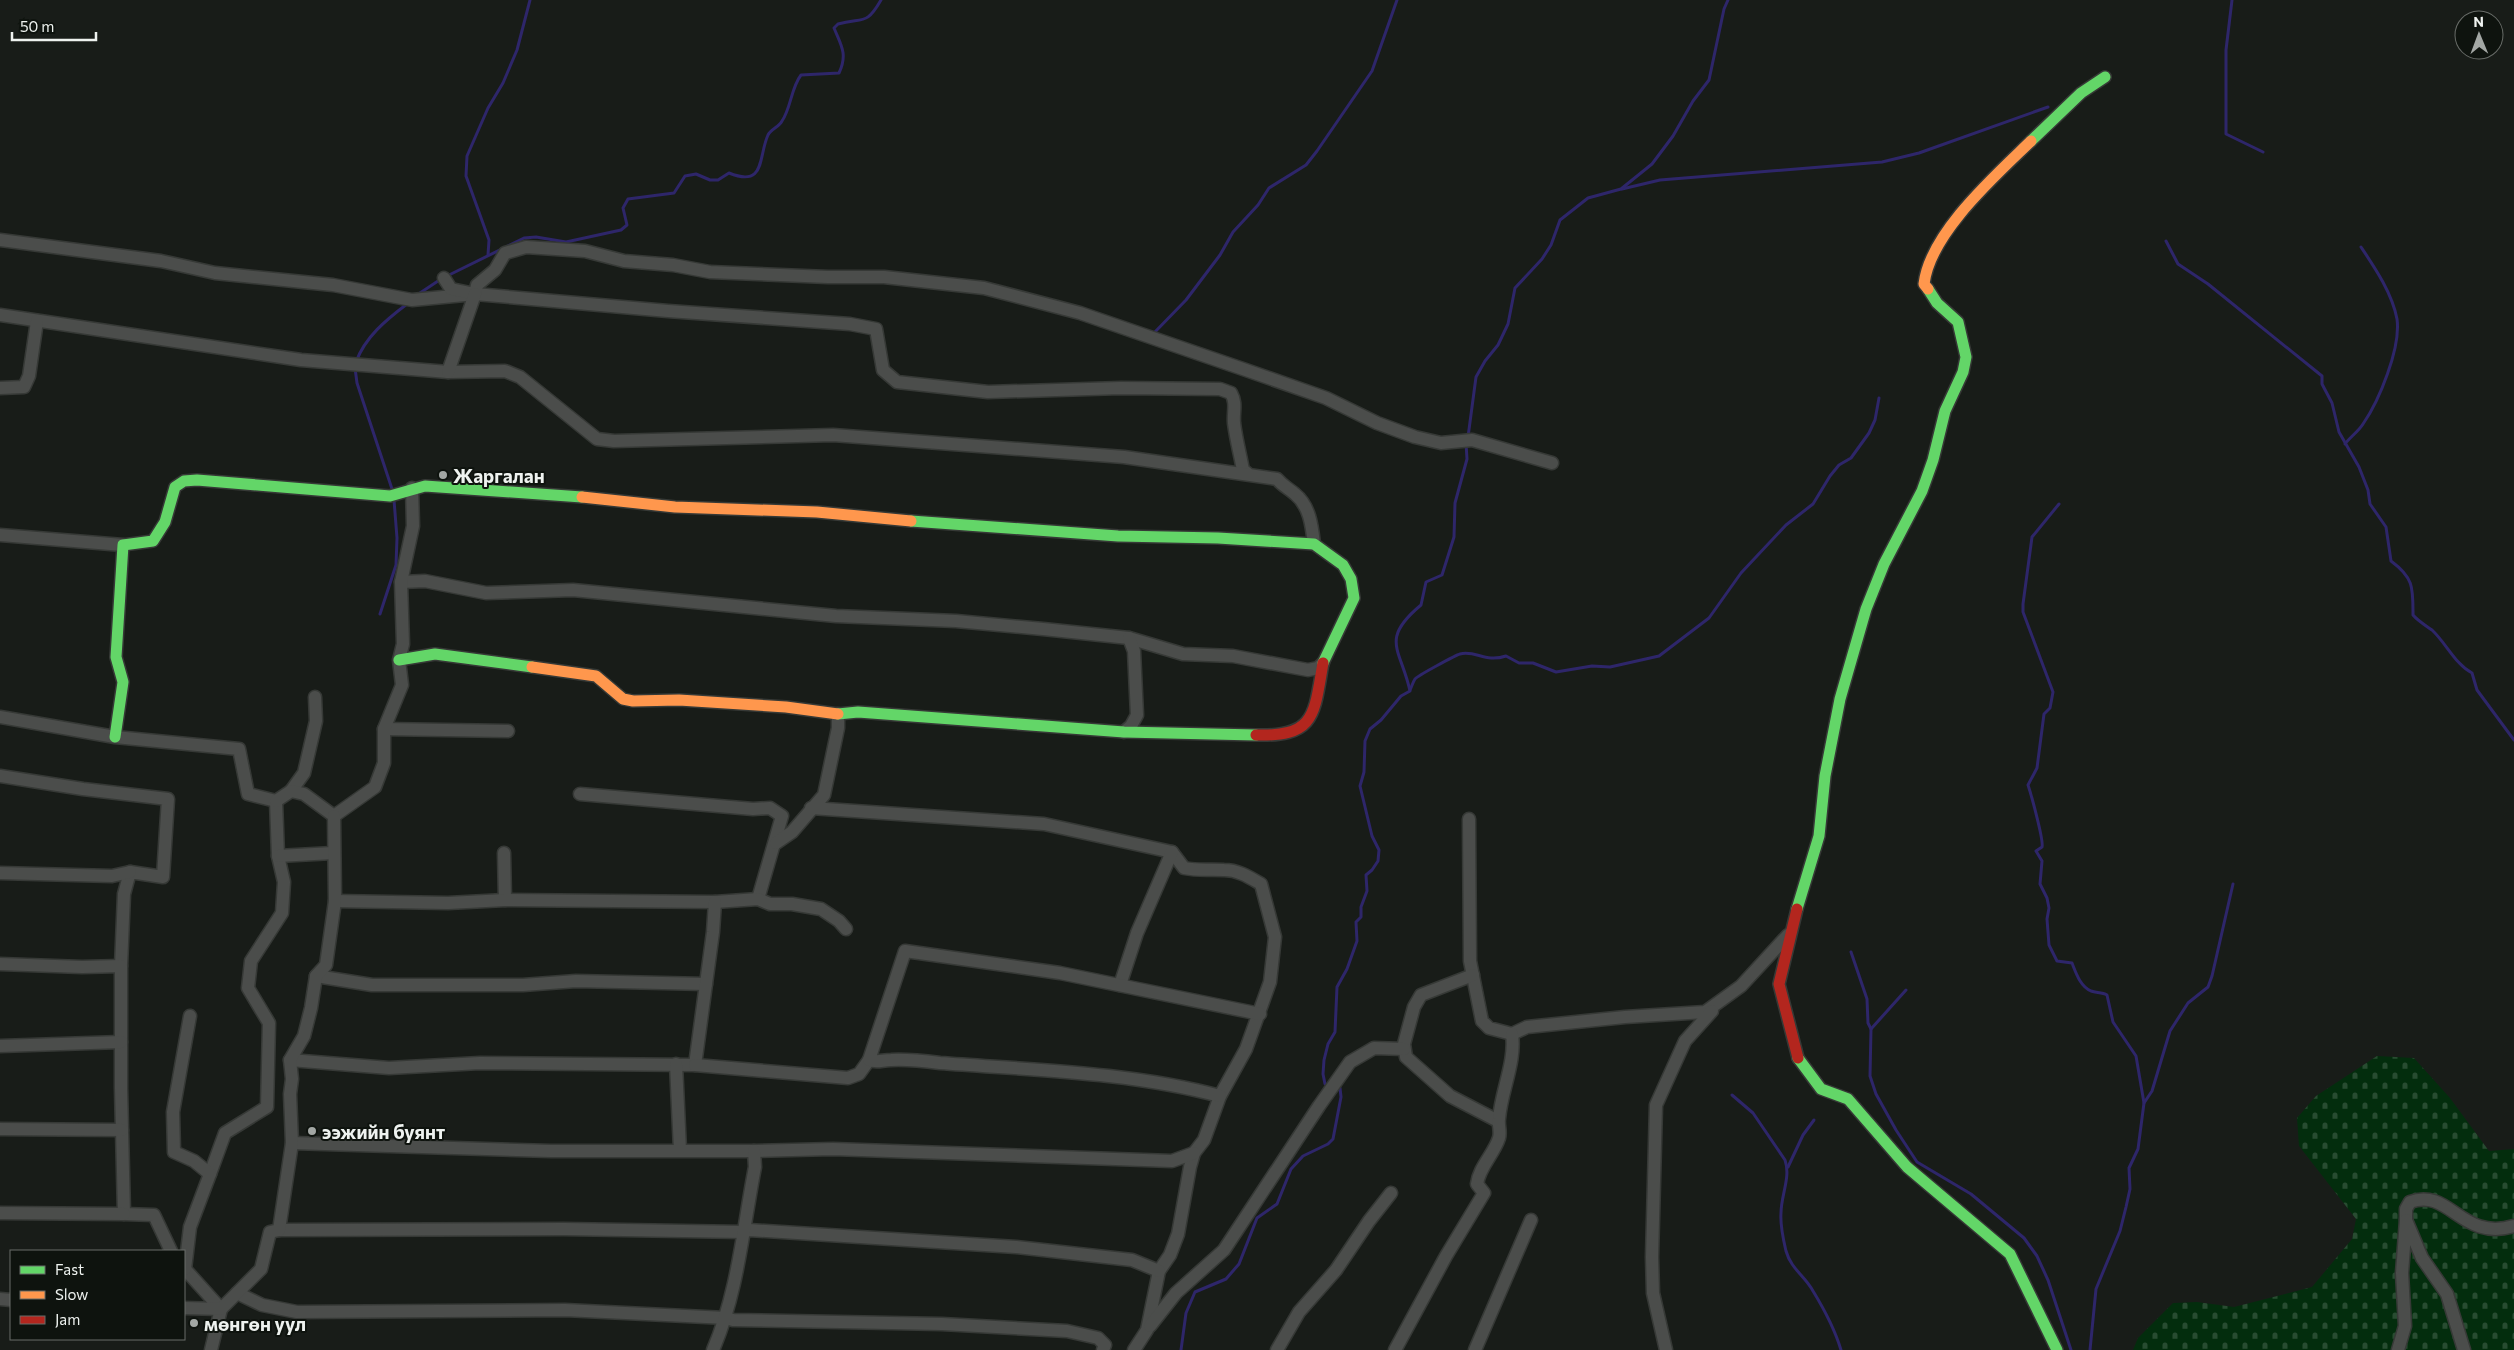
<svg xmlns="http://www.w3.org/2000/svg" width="2514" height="1350" font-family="Commissioner,sans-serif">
  <defs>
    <pattern id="cemetery-stones" width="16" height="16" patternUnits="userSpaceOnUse" patternTransform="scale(1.25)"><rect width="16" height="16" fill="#032d0d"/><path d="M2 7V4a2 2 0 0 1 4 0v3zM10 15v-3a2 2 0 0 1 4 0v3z" fill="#284c31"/></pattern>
  </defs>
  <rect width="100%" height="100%" fill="#181c18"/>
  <!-- cemetery -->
  <path fill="url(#cemetery-stones)" d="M2377 1056 2414 1058 2450 1098 2489 1151 2514 1149V1350H2133L2138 1338 2173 1303 2197 1302 2234 1307 2312 1287 2352 1239 2356 1219 2299 1146 2297 1118 2316 1096Z"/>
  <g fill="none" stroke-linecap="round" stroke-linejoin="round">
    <!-- stream -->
    <g stroke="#2e266a" stroke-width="3">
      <path d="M2232 0 2226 50V134L2263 152"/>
      <path d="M1622 189 1660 180 1882 162 1919 153 2048 107"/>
      <path d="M2166 241 2178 264 2208 284 2322 376V384L2332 403 2339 432 2359 467 2368 490 2370 504 2386 527 2391 561C2414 578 2413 588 2413 615 2418 621 2425 625 2432 630 2446 643 2455 664 2472 673L2477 690 2514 740"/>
      <path d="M488 255 489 240 466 176 467 156 488 108 503 83 517 50 530 0"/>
      <path d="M447 276 524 238 536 237 566 242 621 230 627 225 623 208 628 199 674 193 685 176 696 174 710 180H718L729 173C766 188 758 157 768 135 771 129 779 127 782 121 791 108 791 88 801 75L839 73C848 54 841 45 834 28L838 24C864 17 866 26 881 0"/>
      <path d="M417 295 441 279"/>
      <path d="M1152 335 1186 300 1220 255 1233 232 1258 205 1269 188 1306 165 1317 151 1372 71 1397 0"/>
      <path d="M356 362C365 337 386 320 407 304"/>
      <path d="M355 368 357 383 392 489"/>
      <path d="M1468 437 1476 377 1485 361 1498 345 1508 324 1515 288 1542 259 1551 245 1560 220 1588 198 1621 189 1652 164 1673 136 1693 101 1709 80 1724 9 1728 0"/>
      <path d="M2345 444C2350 437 2358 432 2363 424 2379 401 2401 348 2397 319 2392 293 2375 268 2361 247"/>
      <path d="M2059 504 2032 537 2023 604V612L2053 692 2050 708 2044 714 2037 768 2028 785C2031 794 2044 841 2042 847L2036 851 2042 861 2040 884 2047 898 2049 908 2047 919 2049 945 2057 961 2072 963C2076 973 2080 986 2091 991 2096 993 2102 992 2107 995L2113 1022 2136 1056 2144 1103 2138 1149 2129 1168 2130 1189 2126 1207 2120 1231 2096 1289 2090 1350"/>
      <path d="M380 614 396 565 397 538 394 500"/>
      <path d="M1410 690C1412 686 1413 682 1415 679 1417 676 1456 655 1460 654 1476 650 1485 663 1506 656L1519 663H1533L1556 672 1592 666 1610 667 1659 656 1709 618 1741 573 1786 525 1813 504 1830 476 1839 465 1851 458 1869 433 1875 420 1879 398"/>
      <path d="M1851 952 1867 999 1868 1023 1871 1029 1870 1076 1876 1094 1896 1130 1917 1162 1971 1194 2024 1238 2037 1256 2048 1280 2071 1350"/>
      <path d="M1871 1029 1906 990"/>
      <path d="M1329 1086 1325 1084 1323 1074 1324 1060 1328 1044 1335 1032 1337 987 1347 969 1357 941 1356 922 1361 917V907L1367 891 1366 875 1372 870 1378 861 1379 850 1372 836 1360 786 1364 772 1365 741 1370 729 1381 720 1401 696 1410 691C1401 649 1379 640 1421 605L1426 582 1442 575 1454 537 1455 503 1467 459 1466 443"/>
      <path d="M1732 1095 1753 1113 1785 1160C1791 1177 1781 1195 1781 1213 1780 1226 1783 1238 1786 1251 1791 1269 1805 1276 1813 1291 1824 1309 1835 1330 1841 1350"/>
      <path d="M2144 1103 2152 1091 2170 1031 2188 1003 2208 987 2212 976 2233 884"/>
      <path d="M1788 1167 1803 1135 1814 1120"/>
      <path d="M1181 1350 1186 1313 1195 1292 1226 1279 1239 1264 1257 1218 1277 1204 1291 1169 1303 1156 1328 1144 1333 1139 1341 1097 1340 1088H1337"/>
    </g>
    <!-- street casing -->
    <g stroke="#363936" stroke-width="15">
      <g id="street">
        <path d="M0 240 161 261 215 273 333 285 412 300 475 294 668 311 850 324 876 329 883 370 897 382 988 392 1121 388 1220 389 1231 393C1237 404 1233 411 1234 423 1236 439 1240 454 1243 470L1247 473"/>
        <path d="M444 278 451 289 475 294 477 285 495 270 505 253 526 247 585 251 624 261 673 265 710 272 828 277H884L984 288 1080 313 1243 369 1326 398 1377 423 1415 437 1441 443 1472 440 1552 463"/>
        <path d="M0 315 301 360 448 372 505 371 520 377 597 439 614 441 833 435 1124 457 1277 479C1283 486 1288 488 1295 494 1310 506 1312 527 1314 544"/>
        <path d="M448 372 475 294"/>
        <path d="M0 388 24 387 29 376 37 321"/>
        <path d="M0 535 123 545"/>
        <path d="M401 582 425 581 486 593 573 590 836 616 956 621 1043 629 1129 638 1183 654 1233 656 1308 670 1318 668 1323 663"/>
        <path d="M0 717 115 737 239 749 248 794 276 801 278 856 284 882 282 913 251 961 248 988 269 1023 267 1107 225 1133 210 1174"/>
        <path d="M384 729 508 731"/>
        <path d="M1124 732 1131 726 1137 715 1134 651 1129 638"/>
        <path d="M0 776 83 789 168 799 163 877 130 872 124 894 121 966"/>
        <path d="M291 791 304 773 316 721 315 697"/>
        <path d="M580 794 753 809 770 808 782 816 758 899"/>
        <path d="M276 801 291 791 304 794 334 816 375 787 384 763V729L402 685 399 660 403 644 401 582 413 526 412 488"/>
        <path d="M811 808 1044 824 1172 852 1184 868C1200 871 1208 869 1224 870 1238 870 1249 877 1261 884L1275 937 1270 982 1246 1049 1220 1096 1204 1140 1194 1153 1190 1167 1178 1234 1170 1255 1159 1271 1147 1330 1134 1350"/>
        <path d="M1469 819 1470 961 1482 1021 1489 1028 1512 1034 1527 1027 1625 1017 1705 1012 1741 986 1788 935"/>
        <path d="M776 843 792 832 824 795 838 728V714"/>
        <path d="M504 853 505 900"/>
        <path d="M278 856 333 853"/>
        <path d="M0 873 112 876 130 872"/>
        <path d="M335 901 448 903 505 900 715 902 758 899 770 904H792L821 909 839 921 846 929"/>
        <path d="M0 964 82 967 121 966V1088L124 1214 154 1215 171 1251"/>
        <path d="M1473 975 1421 995 1414 1007 1404 1044 1406 1057 1450 1096 1498 1121"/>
        <path d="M316 976 372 985H523L576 981 706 984"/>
        <path d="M1120 985 1137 933 1172 852"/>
        <path d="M0 1046 121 1042"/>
        <path d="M290 1060 389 1068 480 1063 695 1065 713 932 715 902"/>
        <path d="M676 1064 680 1150"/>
        <path d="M695 1065 848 1078 859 1074 869 1060"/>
        <path d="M1220 1096C1131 1072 1032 1070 940 1063 924 1061 907 1059 891 1060 882 1060 877 1063 869 1060L905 951 1060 973 1260 1014"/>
        <path d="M0 1129 122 1130"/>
        <path d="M292 1143 551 1151H754L833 1149 1172 1161 1194 1153"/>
        <path d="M0 1213 124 1214"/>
        <path d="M2406 1220V1209L2410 1202C2450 1187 2461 1242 2514 1226"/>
        <path d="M279 1230 564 1229 743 1232 749 1230 1016 1247 1132 1260 1159 1271"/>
        <path d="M184 1268 221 1309 211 1350"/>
        <path d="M185 1269 190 1227 210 1174 194 1161 174 1152 173 1112 190 1016"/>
        <path d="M237 1293 262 1305 297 1312 565 1310 726 1318 733 1320 942 1324 1067 1331 1098 1338 1105 1345 1103 1350"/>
        <path d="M0 1299 11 1300"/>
        <path d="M184 1308 221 1309 261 1269 270 1232 279 1230 292 1143 290 1094 292 1079 290 1060 304 1036 311 1008 316 976 326 965 335 901 334 816"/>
        <path d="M1150 1326 1176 1293 1224 1250 1319 1106 1350 1062 1374 1048 1404 1049"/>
        <path d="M713 1350C738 1292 743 1228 755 1167L754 1151"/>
        <path d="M1277 1350 1299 1312 1336 1270 1369 1221 1391 1193"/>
        <path d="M1395 1350 1446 1256 1484 1193 1477 1184C1479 1167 1494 1154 1499 1138 1501 1132 1498 1125 1499 1119 1501 1091 1516 1062 1512 1034"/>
        <path d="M1475 1350 1531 1220"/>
        <path d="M1666 1350 1653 1293 1652 1257 1656 1105 1685 1041 1712 1011"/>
        <path d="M2398 1350 2405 1326 2402 1273 2406 1220 2422 1258 2447 1294 2464 1350"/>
      </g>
    </g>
    <!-- fast casing -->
    <g stroke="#363936" stroke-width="14">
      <g id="fast">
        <path d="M2031 141 2081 93 2105 77"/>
        <path d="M911 521 1118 536 1218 538 1314 544 1343 565 1351 579 1354 598 1323 663"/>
        <path d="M399 660 435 654 532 667"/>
        <path d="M838 714 858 712 1124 732 1256 735"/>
        <path d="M115 737 123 682 116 657 123 545 153 541 165 522 175 487 184 481 197 480 390 496 425 486 582 497"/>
        <path d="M1797 909 1819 836 1825 776 1840 699 1866 609 1884 564 1922 491 1933 460 1945 411 1963 372 1966 357 1958 322 1937 303 1928 289"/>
        <path d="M1798 1058 1821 1089 1848 1099 1907 1167 2010 1254 2057 1350"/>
      </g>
    </g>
    <!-- slow casing -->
    <g stroke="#363936" stroke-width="14">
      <g id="slow">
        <path d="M1928 289 1924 284C1930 233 1995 176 2031 141"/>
        <path d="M582 497 675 507 817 512 911 521"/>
        <path d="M532 667 596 676 623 699 633 701 679 700 786 707 838 714"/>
      </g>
    </g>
    <!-- jam casing -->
    <g stroke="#363936" stroke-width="14">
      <g id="jam">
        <path d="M1256 735C1316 737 1314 714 1323 663"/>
        <path d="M1797 909 1779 984 1798 1058"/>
      </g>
    </g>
    <!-- street -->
    <use href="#street" stroke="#4b4d4b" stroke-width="12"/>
    <!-- fast -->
    <use href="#fast" stroke="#63d668" stroke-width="11"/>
    <!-- slow -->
    <use href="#slow" stroke="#ff974d" stroke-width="11"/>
    <!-- jam -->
    <use href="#jam" stroke="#b3261e" stroke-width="11"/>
  </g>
  <!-- markers -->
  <g fill="#a3a7a4" stroke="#0e130e" stroke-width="2">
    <circle cx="443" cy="475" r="5"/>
    <circle cx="312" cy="1131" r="5"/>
    <circle cx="194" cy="1323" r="5"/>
  </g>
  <g text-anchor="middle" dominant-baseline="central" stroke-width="4" stroke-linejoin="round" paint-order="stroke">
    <!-- poi labels -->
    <g font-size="19" font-weight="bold" fill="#eef2ef" stroke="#0e130e" text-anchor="start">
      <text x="453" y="475">Жаргалан</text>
      <text x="322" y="1131">ээжийн буянт</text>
      <text x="204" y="1323">мөнгөн уул</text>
    </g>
  </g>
  <!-- legend -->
  <rect x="10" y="1250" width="175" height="90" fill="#0e130e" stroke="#686c68"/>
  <rect x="20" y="1266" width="25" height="8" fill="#63d668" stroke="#686c68"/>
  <text x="55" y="1275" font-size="15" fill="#eef2ef">Fast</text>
  <rect x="20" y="1291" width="25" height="8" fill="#ff974d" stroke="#686c68"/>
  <text x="55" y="1300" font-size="15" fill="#eef2ef">Slow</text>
  <rect x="20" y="1316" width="25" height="8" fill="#b3261e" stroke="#686c68"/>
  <text x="55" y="1325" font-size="15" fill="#eef2ef">Jam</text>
  <!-- north arrow -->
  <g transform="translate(2479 35) rotate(359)"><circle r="24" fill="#0e130e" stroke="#686c68"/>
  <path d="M0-4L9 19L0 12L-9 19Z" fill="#a3a7a4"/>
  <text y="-8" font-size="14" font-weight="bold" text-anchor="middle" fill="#eef2ef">N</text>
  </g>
  <!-- scale -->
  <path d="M12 32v8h84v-8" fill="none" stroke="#eef2ef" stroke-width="2.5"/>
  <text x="20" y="32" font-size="15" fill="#eef2ef" stroke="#0e130e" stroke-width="4" paint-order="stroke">50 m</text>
</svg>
